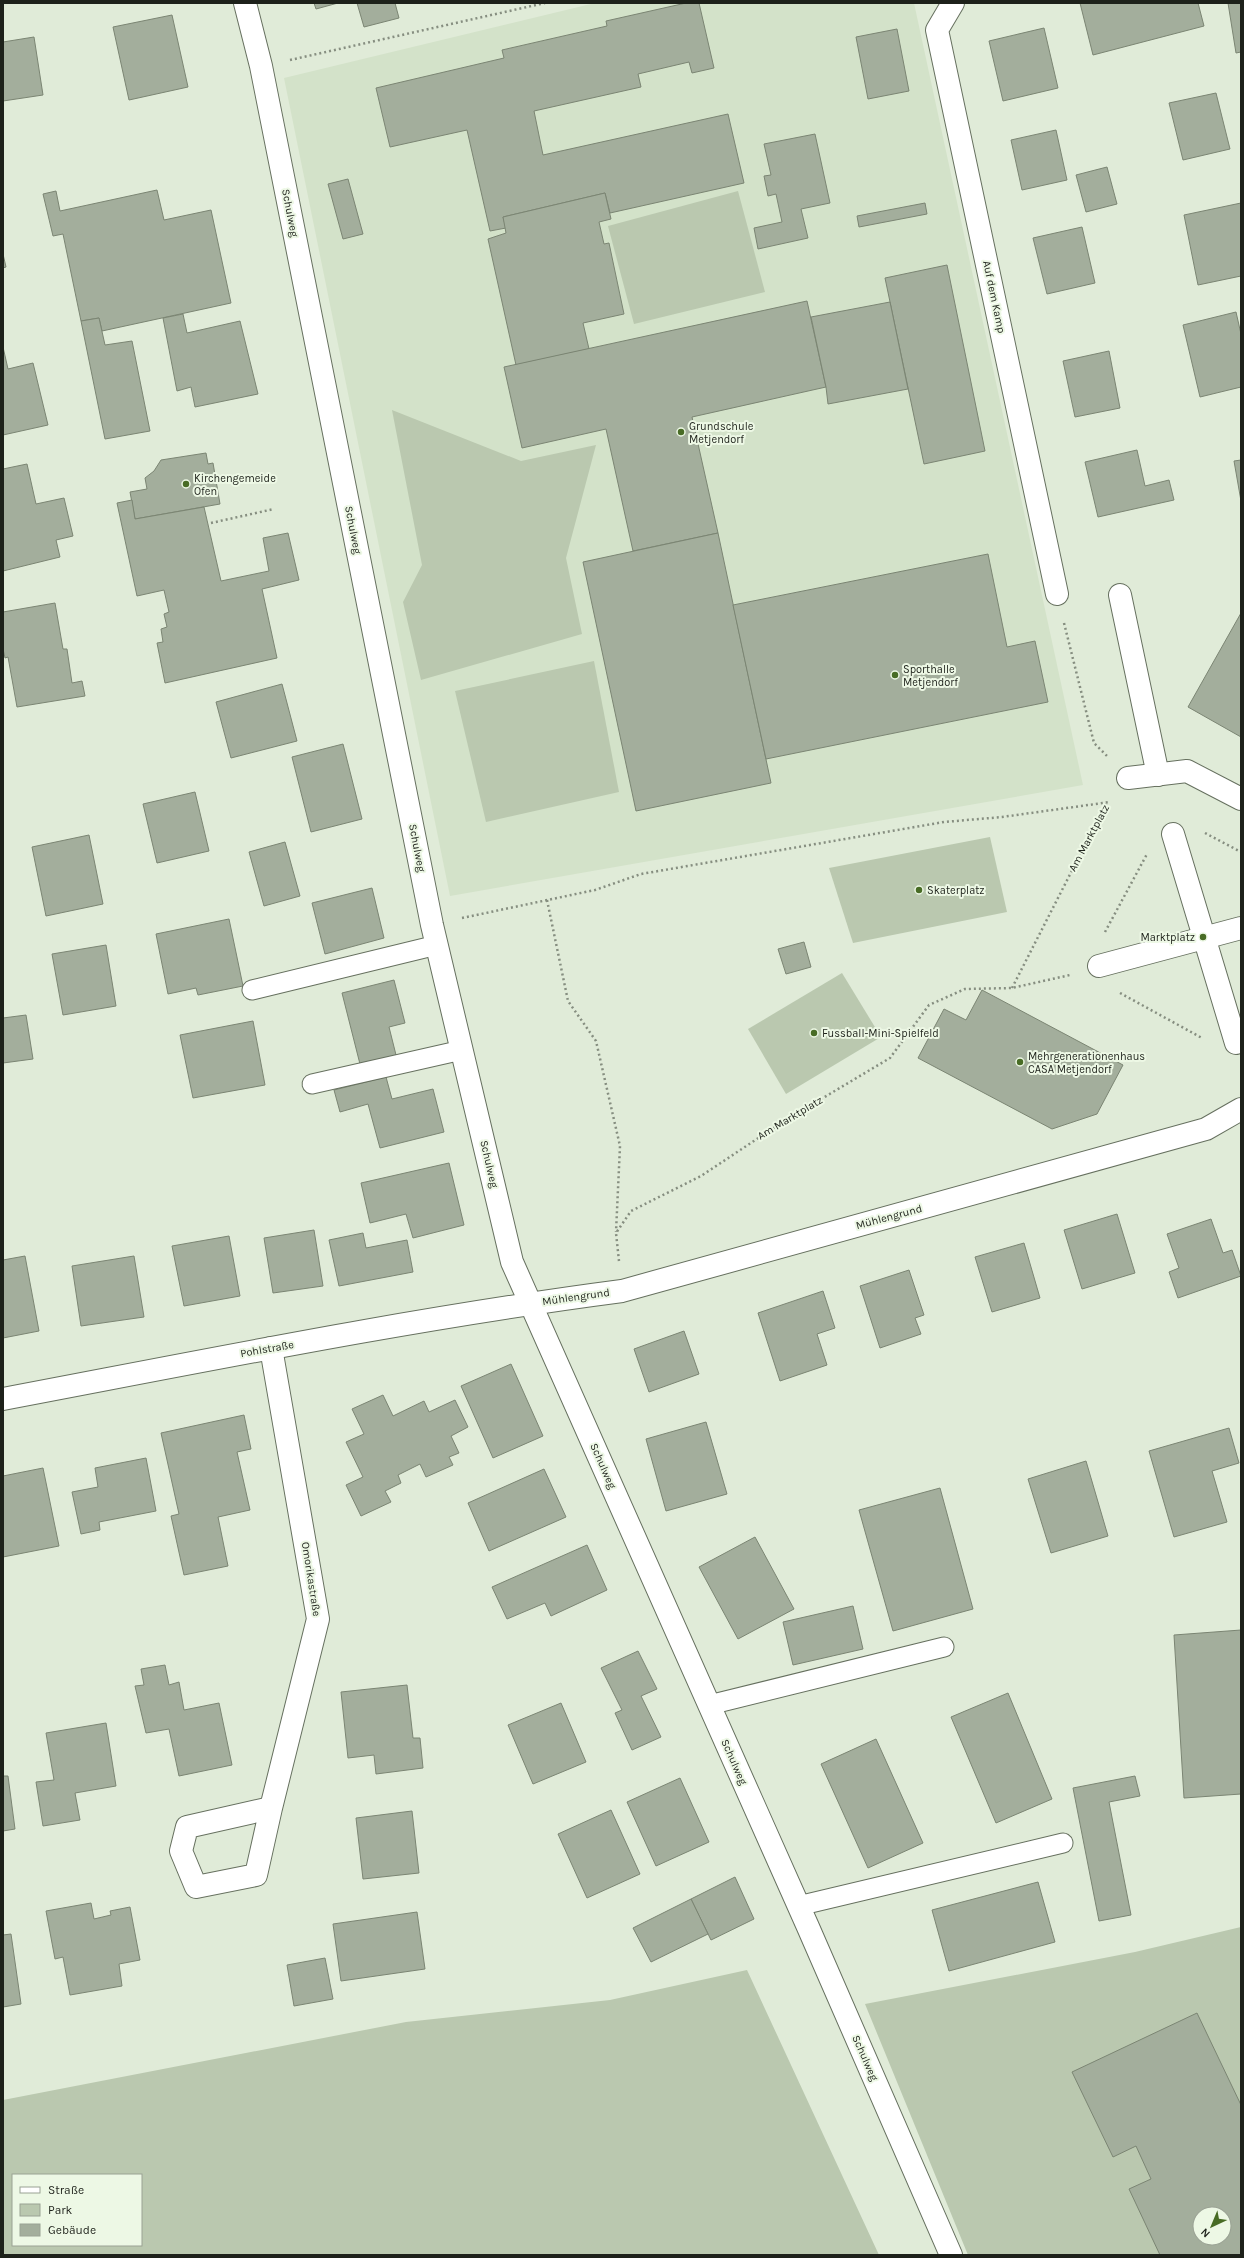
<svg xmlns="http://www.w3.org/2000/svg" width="1244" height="2258" font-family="Karla,sans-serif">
  <rect width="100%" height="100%" fill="#e0ebd8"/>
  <!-- built -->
  <path fill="#d3e2c9" d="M595 3H914L1083 785 450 896 284 78Z"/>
  <!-- green -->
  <g fill="#bac8af" fill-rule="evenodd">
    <path d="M738 191 765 292 634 324 608 226Z"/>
    <path d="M392 410 521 461 596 445 566 558 582 634 421 680 403 602 422 565Z"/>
    <path d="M594 661 619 792 486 822 455 691Z"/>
    <path d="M990 837 1007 912 853 943 829 868Z"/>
    <path d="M842 973 881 1037 786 1094 748 1029Z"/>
    <path d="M1241 1927V2255H968L865 2004 1135 1952ZM1200 2214H1224V2238H1200Z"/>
    <path d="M747 1970 879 2255H3V2100L406 2022 610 2000ZM13 2175H141V2245H13Z"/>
  </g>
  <!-- building -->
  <g fill="#a3ae9c" stroke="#7b8573" fill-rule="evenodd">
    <path d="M314 3H338L316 9Z"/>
    <path d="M357 3H395L399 18 364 27Z"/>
    <path d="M686 3H699L714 68 692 73 689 62 638 74 641 87 534 111 543 155 728 114 744 183 610 213 605 193 503 217 506 228 490 231 467 130 390 147 376 88 504 58 502 50 607 26 606 21Z"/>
    <path d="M1080 3H1198L1204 26 1093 55Z"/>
    <path d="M1228 3H1241V52L1236 53Z"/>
    <path d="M172 15 188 87 129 100 113 27Z"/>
    <path d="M1044 28 1058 88 1003 101 989 41Z"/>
    <path d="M897 29 909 91 868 99 856 37Z"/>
    <path d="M34 37 43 95 3 101V42Z"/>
    <path d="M1216 93 1230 149 1183 160 1169 103Z"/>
    <path d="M1056 130 1067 180 1022 190 1011 140Z"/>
    <path d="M815 134 830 203 801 209 808 238 758 249 754 228 782 222 776 194 768 196 764 176 771 175 764 144Z"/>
    <path d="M1107 167 1117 204 1086 212 1076 175Z"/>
    <path d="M348 179 363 234 343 239 328 184Z"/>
    <path d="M157 190 164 220 211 210 231 303 102 331 99 318 81 321 63 234 53 236 43 194 56 191 60 211Z"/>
    <path d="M605 193 611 219 599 222 604 244 609 243 624 314 583 323 589 349 516 365 488 239 506 233 503 217Z"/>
    <path d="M925 203 927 214 859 227 857 216Z"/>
    <path d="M1241 203V276L1198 285 1184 215Z"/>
    <path d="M1082 227 1095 283 1047 294 1033 238Z"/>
    <path d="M3 254 6 267 3 268Z"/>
    <path d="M947 265 985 451 924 464 885 278Z"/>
    <path d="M807 301 826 387 692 417 718 533 633 551 606 429 522 448 504 367Z"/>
    <path d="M890 302 908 389 828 404 826 387 811 317Z"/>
    <path d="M1236 312 1241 334V387L1200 397 1183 325Z"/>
    <path d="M183 314 187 333 240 321 258 394 195 407 191 387 177 391 163 318Z"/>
    <path d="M99 318 105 345 132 341 150 431 105 439 81 321Z"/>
    <path d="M3 347 8 369 33 363 48 425 3 435Z"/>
    <path d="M1109 351 1120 408 1075 417 1063 361Z"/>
    <path d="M1137 450 1145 486 1169 480 1174 500 1098 517 1085 462Z"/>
    <path d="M206 453 208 464 213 463 220 504 135 519 130 492 147 489 145 478 154 471 161 460Z"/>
    <path d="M1241 460V501L1234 461Z"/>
    <path d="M27 464 36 504 64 498 73 536 56 540 60 557 3 571V469Z"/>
    <path d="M132 500 135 519 204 507 221 581 269 571 263 538 288 533 299 580 262 589 277 658 165 683 157 643 163 642 161 629 167 627 164 614 169 612 164 590 137 596 117 503Z"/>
    <path d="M718 533 771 783 636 811 583 562Z"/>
    <path d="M988 554 1007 647 1035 641 1048 702 766 759 733 605Z"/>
    <path d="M55 603 63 649H67L72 683 82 681 85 696 17 707 8 657 5 658 3 649V612Z"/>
    <path d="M1241 613V737L1188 707Z"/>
    <path d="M282 684 297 741 231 758 216 702Z"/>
    <path d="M343 744 362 819 311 832 292 757Z"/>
    <path d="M195 792 209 851 157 863 143 804Z"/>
    <path d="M89 835 103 904 46 916 32 847Z"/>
    <path d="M285 842 300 896 264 906 249 852Z"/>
    <path d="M372 888 384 938 325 954 312 903Z"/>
    <path d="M229 919 243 986 198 995 196 988 168 994 156 934Z"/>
    <path d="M804 942 811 967 786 974 778 949Z"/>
    <path d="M106 945 116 1006 63 1015 52 954Z"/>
    <path d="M394 980 405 1023 389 1027 398 1063 362 1072 342 993Z"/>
    <path d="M982 990 1123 1065 1097 1114 1052 1129 918 1058 944 1009 966 1020Z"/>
    <path d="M26 1015 33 1059 3 1063V1018Z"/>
    <path d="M253 1021 265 1085 193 1098 180 1035Z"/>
    <path d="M386 1077 392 1099 433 1089 444 1132 380 1148 368 1104 340 1112 334 1090Z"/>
    <path d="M449 1163 464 1225 413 1238 406 1214 370 1223 361 1183Z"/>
    <path d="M1117 1214 1135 1273 1082 1289 1064 1230Z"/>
    <path d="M1211 1219 1223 1253 1232 1250 1241 1276 1178 1298 1169 1272 1179 1268 1167 1234Z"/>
    <path d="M314 1230 323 1286 273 1293 264 1238Z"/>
    <path d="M363 1233 366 1248 407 1240 413 1272 339 1286 329 1240Z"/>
    <path d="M229 1236 240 1296 184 1306 172 1246Z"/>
    <path d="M1024 1243 1040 1298 992 1312 975 1257Z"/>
    <path d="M25 1256 39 1331 3 1338V1260Z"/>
    <path d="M134 1256 144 1317 81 1326 72 1266Z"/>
    <path d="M909 1270 924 1315 915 1318 921 1334 880 1348 860 1286Z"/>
    <path d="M823 1291 835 1328 817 1334 827 1365 780 1381 758 1313Z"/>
    <path d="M684 1331 699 1374 649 1392 634 1349Z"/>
    <path d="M511 1364 543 1436 493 1458 461 1386Z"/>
    <path d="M383 1395 393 1416 424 1401 429 1412 455 1400 468 1427 451 1436 459 1453 449 1457 453 1465 426 1477 420 1464 398 1475 401 1483 385 1491 391 1502 361 1516 346 1485 363 1477 346 1442 364 1434 352 1409Z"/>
    <path d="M244 1415 251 1449 237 1452 250 1510 218 1517 228 1566 184 1575 171 1516 179 1514 161 1433Z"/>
    <path d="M706 1422 727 1494 666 1511 646 1439Z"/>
    <path d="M1229 1428 1239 1463 1212 1471 1227 1522 1174 1537 1149 1451Z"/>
    <path d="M146 1458 156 1511 99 1522 100 1530 81 1534 72 1492 98 1487 95 1468Z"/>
    <path d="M1086 1461 1108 1536 1051 1553 1028 1479Z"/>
    <path d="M43 1468 59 1546 3 1557V1476Z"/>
    <path d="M544 1469 566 1517 489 1551 468 1503Z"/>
    <path d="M940 1488 973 1609 893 1631 859 1510Z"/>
    <path d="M755 1537 794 1609 738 1639 699 1567Z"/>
    <path d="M587 1545 607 1590 551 1616 545 1603 507 1619 492 1587Z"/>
    <path d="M853 1606 863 1649 793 1665 783 1622Z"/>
    <path d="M1241 1630V1794L1184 1798 1174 1635Z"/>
    <path d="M638 1651 657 1689 641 1696 661 1737 632 1750 615 1713 622 1710 601 1668Z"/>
    <path d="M165 1665 169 1685 179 1682 184 1710 219 1703 232 1765 179 1776 169 1729 146 1733 135 1686 144 1685 141 1669Z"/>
    <path d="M407 1685 413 1738H420L423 1768 376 1774 374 1755 348 1758 341 1692Z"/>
    <path d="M1008 1693 1052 1799 996 1823 951 1717Z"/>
    <path d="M561 1703 586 1762 533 1784 508 1725Z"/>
    <path d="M106 1723 116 1786 75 1793 80 1820 43 1826 36 1782 54 1780 46 1733Z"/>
    <path d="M876 1739 923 1843 868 1868 821 1764Z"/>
    <path d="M3 1776H8L15 1829 3 1831Z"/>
    <path d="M1135 1776 1140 1796 1109 1802 1131 1915 1099 1921 1073 1788Z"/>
    <path d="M680 1778 709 1842 656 1866 627 1802Z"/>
    <path d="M611 1810 640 1874 587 1898 558 1834Z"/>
    <path d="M412 1811 419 1873 363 1879 356 1818Z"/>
    <path d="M735 1877 754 1919 711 1940 691 1899Z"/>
    <path d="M1038 1882 1055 1942 949 1971 932 1910Z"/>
    <path d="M691 1899 708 1934 651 1962 633 1928Z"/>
    <path d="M91 1903 94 1919 111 1915 110 1911 130 1907 140 1960 119 1964 122 1986 70 1995 63 1957 55 1959 46 1911Z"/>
    <path d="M417 1912 425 1969 341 1981 333 1924Z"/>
    <path d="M11 1934 21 2004 3 2007V1935Z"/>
    <path d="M325 1958 333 1999 294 2006 287 1965Z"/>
    <path d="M1197 2013 1241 2105V2255H1160L1129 2189 1151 2179 1136 2146 1113 2157 1072 2072ZM1200 2214H1224V2238H1200Z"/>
  </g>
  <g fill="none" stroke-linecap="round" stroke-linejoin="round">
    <!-- lane casing -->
    <g stroke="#66705f" stroke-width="21">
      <g id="lane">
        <path d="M252 990 437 945"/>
        <path d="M312 1084 462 1050"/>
        <path d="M709 1705 944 1647"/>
        <path d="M798 1906 1063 1843"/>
      </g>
    </g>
    <!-- street casing -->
    <g stroke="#66705f" stroke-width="24">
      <g id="street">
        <path d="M245 3 261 66 432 925 512 1262 808 1927 951 2255"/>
        <path d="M953 3 937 30 1057 594"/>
        <path d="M1120 595 1158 775"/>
        <path d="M1128 778 1187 771 1241 799"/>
        <path d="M1173 834 1236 1043"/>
        <path d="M1099 966 1241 928"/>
        <path d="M3 1399C209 1360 415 1318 622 1291L1206 1129 1241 1109"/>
        <path d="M271 1808 256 1875 196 1887 181 1851 187 1827 271 1808 318 1619 271 1348"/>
      </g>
    </g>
    <!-- path -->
    <g stroke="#868e80" stroke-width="2.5" stroke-dasharray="2 3" stroke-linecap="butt">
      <path d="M290 60 545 3"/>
      <path d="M211 523 274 509"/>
      <path d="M1064 623 1094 743 1108 757"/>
      <path d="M1205 833 1241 852"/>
      <path d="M547 900 568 1001 596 1041 620 1146 616 1232"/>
      <path d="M462 918 595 890 641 874 944 822 1002 817 1110 802"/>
      <path d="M1105 932 1147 854"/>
      <path d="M1012 988 1107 802"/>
      <path d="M1120 993 1202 1038"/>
      <path d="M619 1261 616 1233 631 1211 701 1176 781 1123 890 1058 929 1005 965 989 1012 988 1070 975"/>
    </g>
    <!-- lane -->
    <use href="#lane" stroke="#fff" stroke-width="19"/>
    <!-- street -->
    <use href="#street" stroke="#fff" stroke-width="22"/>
  </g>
  <!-- markers -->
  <g fill="#486c25" stroke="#edf8e5" stroke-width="1.5">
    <circle cx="681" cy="432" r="4"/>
    <circle cx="186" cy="484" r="4"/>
    <circle cx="895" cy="675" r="4"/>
    <circle cx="919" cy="890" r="4"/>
    <circle cx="1203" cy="937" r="4"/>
    <circle cx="814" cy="1033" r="4"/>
    <circle cx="1020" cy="1062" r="4"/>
  </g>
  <g text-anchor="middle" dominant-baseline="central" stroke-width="4" stroke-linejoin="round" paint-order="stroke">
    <!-- street labels -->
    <g font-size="11" fill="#1d211a" stroke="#edf8e5">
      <text transform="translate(290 213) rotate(79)">Schulweg</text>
      <text transform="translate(994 297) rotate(78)">Auf dem Kamp</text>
      <text transform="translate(353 530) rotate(79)">Schulweg</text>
      <text transform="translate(1089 838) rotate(-62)">Am Marktplatz</text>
      <text transform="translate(417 848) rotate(79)">Schulweg</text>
      <text transform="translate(790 1118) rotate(-31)">Am Marktplatz</text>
      <text transform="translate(489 1164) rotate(77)">Schulweg</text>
      <text transform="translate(889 1217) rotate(-15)">Mühlengrund</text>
      <text transform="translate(576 1297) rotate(-8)">Mühlengrund</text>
      <text transform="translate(267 1349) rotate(-10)">Pohlstraße</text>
      <text transform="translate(603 1466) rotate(66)">Schulweg</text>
      <text transform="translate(311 1579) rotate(81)">Omorikastraße</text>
      <text transform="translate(734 1762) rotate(66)">Schulweg</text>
      <text transform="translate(865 2058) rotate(66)">Schulweg</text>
    </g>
    <!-- poi labels -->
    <g font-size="11" fill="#1d211a" stroke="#edf8e5" text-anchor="start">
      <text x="689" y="426">Grundschule<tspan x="689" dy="13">Metjendorf</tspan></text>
      <text x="194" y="478">Kirchengemeide<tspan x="194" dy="13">Ofen</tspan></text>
      <text x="903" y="669">Sporthalle<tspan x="903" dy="13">Metjendorf</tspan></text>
      <text x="927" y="890">Skaterplatz</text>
      <text x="1195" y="937" text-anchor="end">Marktplatz</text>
      <text x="822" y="1033">Fussball-Mini-Spielfeld</text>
      <text x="1028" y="1056">Mehrgenerationenhaus<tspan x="1028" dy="13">CASA Metjendorf</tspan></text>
    </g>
  </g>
  <!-- border -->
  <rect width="1244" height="2258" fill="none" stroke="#1d211a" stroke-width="8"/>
  <!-- legend -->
  <rect x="12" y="2174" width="130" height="72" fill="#edf8e5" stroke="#9aa294"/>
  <rect x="20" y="2187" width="20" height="6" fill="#ffffff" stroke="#9aa294"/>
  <text x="48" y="2194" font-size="12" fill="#1d211a">Straße</text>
  <rect x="20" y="2204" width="20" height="12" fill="#bac8af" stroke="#9aa294"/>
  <text x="48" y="2214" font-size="12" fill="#1d211a">Park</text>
  <rect x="20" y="2224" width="20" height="12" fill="#a3ae9c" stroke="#9aa294"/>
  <text x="48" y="2234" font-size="12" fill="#1d211a">Gebäude</text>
  <!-- north arrow -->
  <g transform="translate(1212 2226) rotate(224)"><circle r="19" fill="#edf8e5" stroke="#9aa294"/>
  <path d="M0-3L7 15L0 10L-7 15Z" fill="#486c25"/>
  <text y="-6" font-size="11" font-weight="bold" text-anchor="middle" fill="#1d211a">N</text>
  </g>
</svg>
